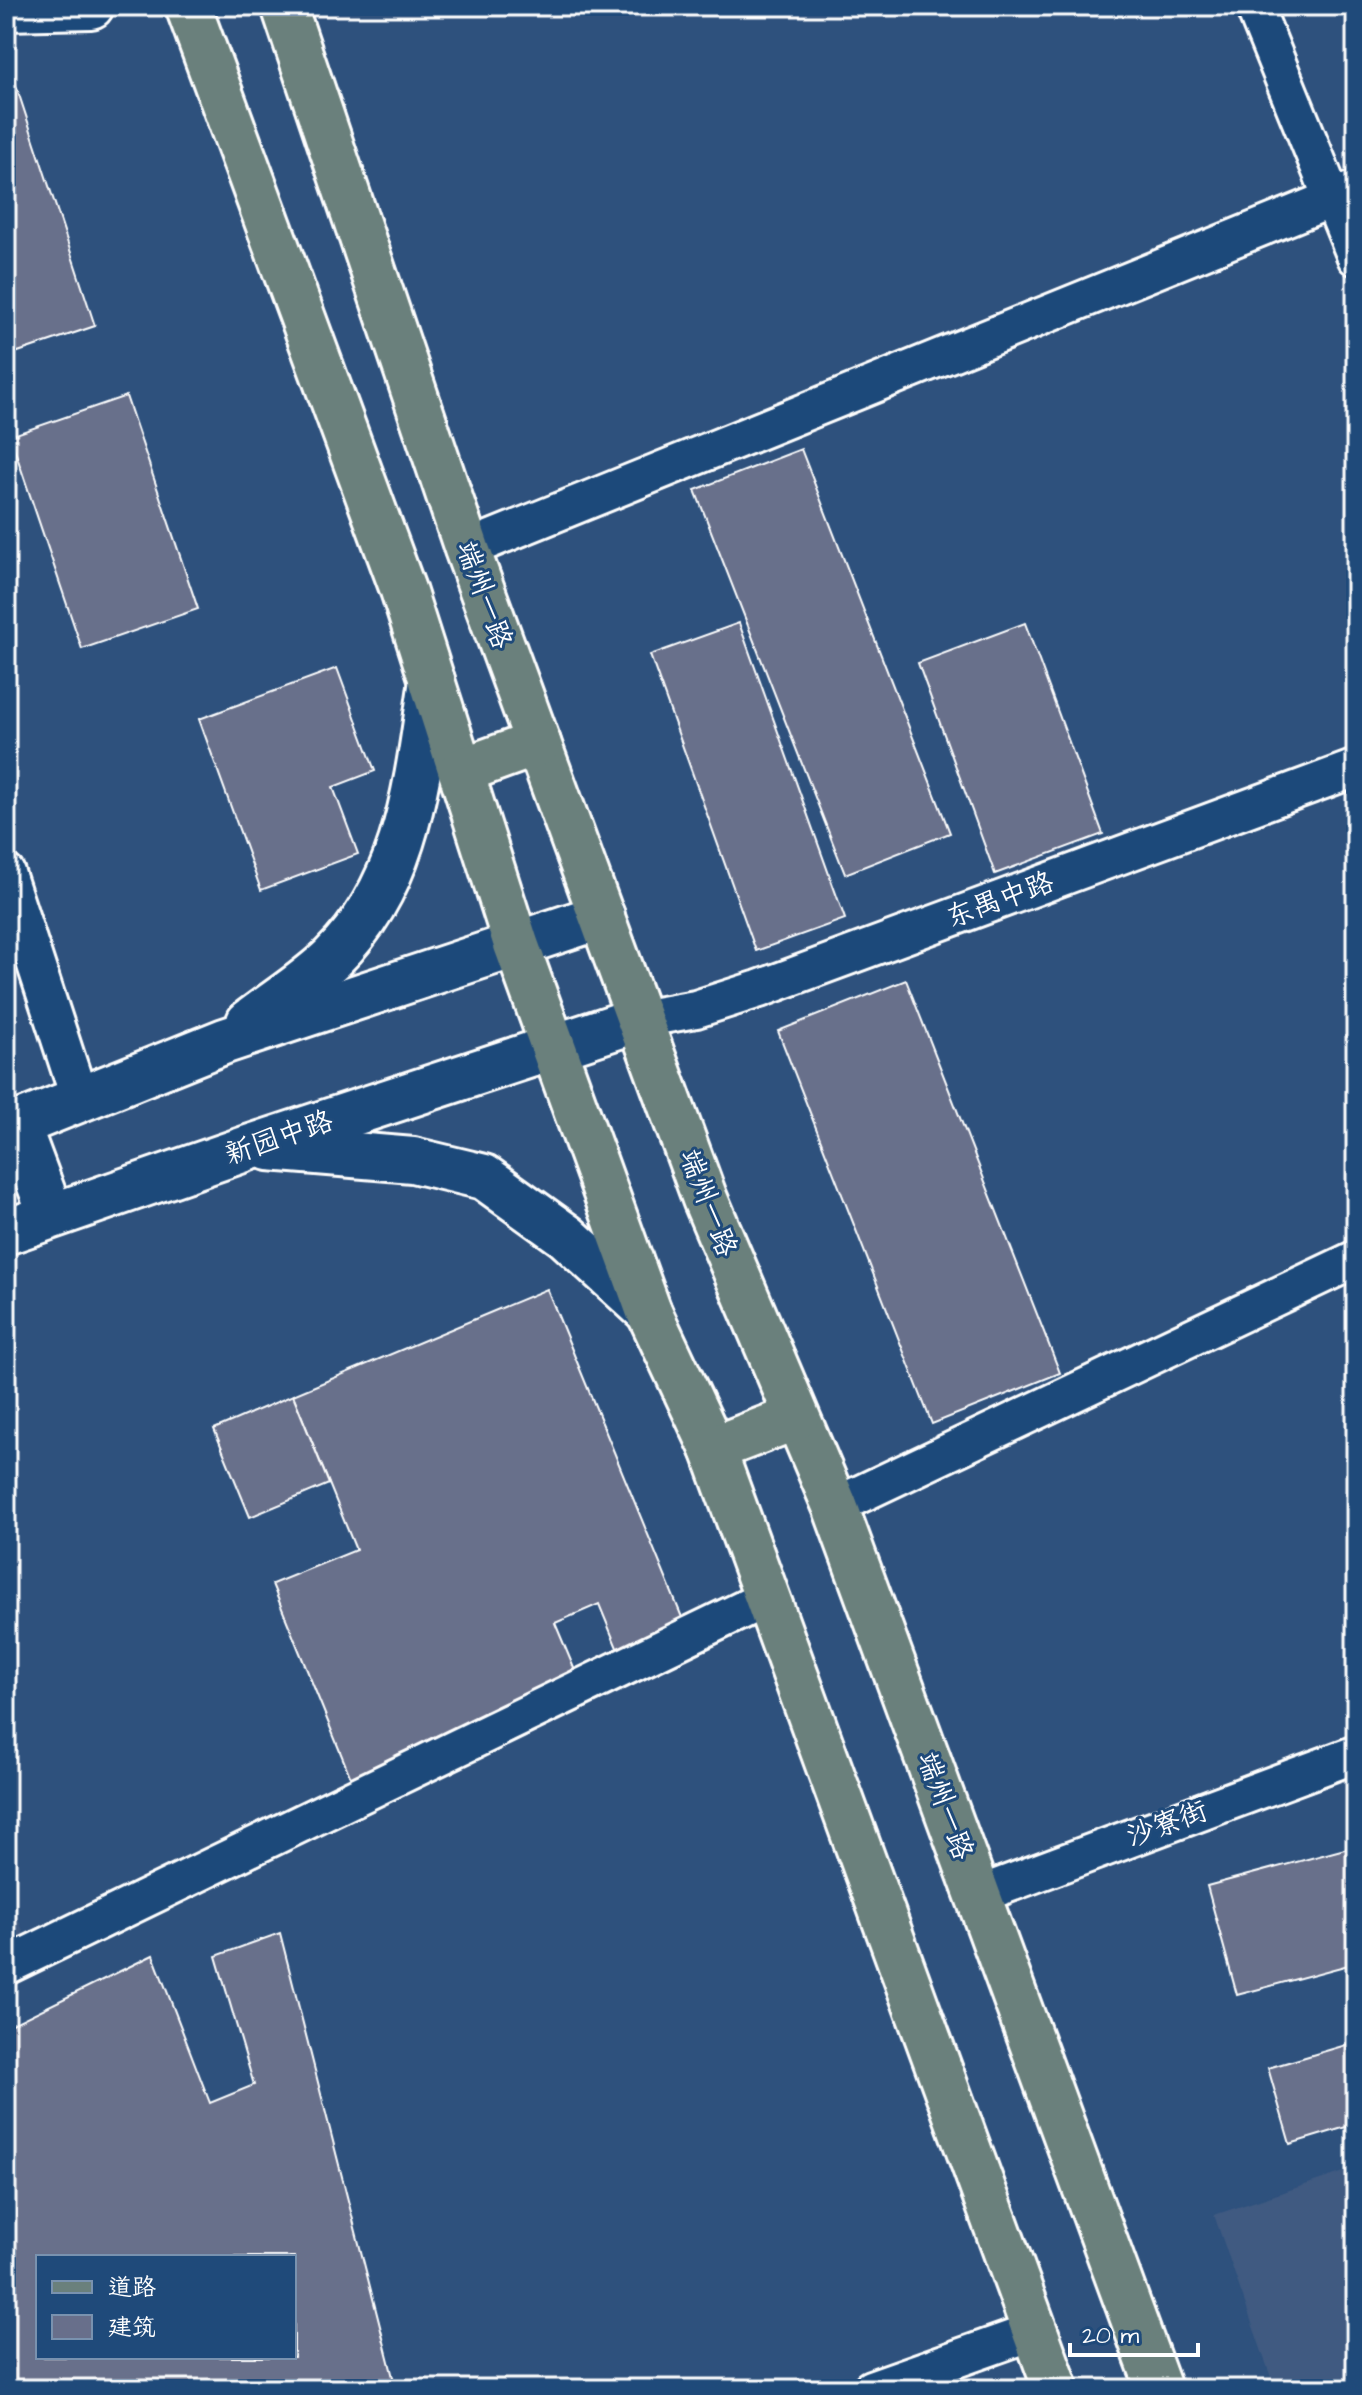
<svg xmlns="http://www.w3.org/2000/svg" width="1362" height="2395" font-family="'Architects Daughter','LXGW WenKai TC',sans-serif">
  <rect width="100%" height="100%" fill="#2e517d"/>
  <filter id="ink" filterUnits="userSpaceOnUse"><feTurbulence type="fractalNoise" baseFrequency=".0125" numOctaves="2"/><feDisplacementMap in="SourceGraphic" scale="16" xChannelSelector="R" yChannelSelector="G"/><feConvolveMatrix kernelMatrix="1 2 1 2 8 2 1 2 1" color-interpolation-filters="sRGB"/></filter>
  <g filter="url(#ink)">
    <!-- built -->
    <g fill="#3f5a81">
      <path d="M6 1883 25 1937 6 1946Z"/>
      <path d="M1356 2168V2389H1275L1214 2215Z"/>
    </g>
    <!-- building -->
    <g fill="#686f8b" stroke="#fff" stroke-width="2" fill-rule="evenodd">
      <path d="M6 55 95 326 6 356Z"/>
      <path d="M126 396 198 609 82 649 10 436Z"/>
      <path d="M801 449 950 833 845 874 695 490Z"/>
      <path d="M739 623 845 919 756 951 650 655Z"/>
      <path d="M1025 623 1103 834 995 874 918 663Z"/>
      <path d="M337 668 375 771 333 787 358 854 261 890 199 719Z"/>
      <path d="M906 980 1060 1373 932 1424 778 1031Z"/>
      <path d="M547 1289 688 1632 622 1660 599 1604 555 1623 581 1685 352 1781 272 1584 356 1550 293 1395Z"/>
      <path d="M293 1395 329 1484 250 1517 214 1429Z"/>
      <path d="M1356 1846V1963L1237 1995 1207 1886Z"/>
      <path d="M280 1933 396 2389H6V2027L153 1955 210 2103 254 2085 216 1956ZM38 2257H294V2357H38Z"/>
      <path d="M1356 2042V2124L1290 2144 1268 2068Z"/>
    </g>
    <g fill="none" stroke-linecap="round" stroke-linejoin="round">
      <!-- street casing -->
      <g stroke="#fff" stroke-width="42">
        <g id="street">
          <path d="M1254 6 1356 257"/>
          <path d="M467 549 1356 189"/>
          <path d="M6 873 80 1100"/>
          <path d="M639 1019 696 1009 759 989 1356 768"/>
          <path d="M835 1506 1356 1259"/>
          <path d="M978 1895 1356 1754"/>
          <path d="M6 1966 767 1598"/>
          <path d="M871 2389 1035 2331"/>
        </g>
      </g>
      <!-- secondary casing -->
      <g stroke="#fff" stroke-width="50">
        <g id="secondary">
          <path d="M6 8 91 6"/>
          <path d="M249 1022C276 1001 307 982 332 958 409 883 417 780 432 680"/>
          <path d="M17 1124 51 1215"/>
          <path d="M6 1129 225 1041 602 916"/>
          <path d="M269 1148 413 1160 484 1177 566 1236 649 1312"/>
          <path d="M6 1232 251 1147 639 1019"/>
        </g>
      </g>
      <!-- primary casing -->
      <g stroke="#fff" stroke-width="50">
        <g id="primary">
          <path d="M188 6 403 590 516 944 649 1312 713 1449 1056 2389"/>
          <path d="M284 6 467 549 705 1199 835 1506 1159 2389"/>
          <path d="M461 771 538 743"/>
          <path d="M713 1449 796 1417"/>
        </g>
      </g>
      <!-- street -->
      <use href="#street" stroke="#1f4a7a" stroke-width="36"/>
      <!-- secondary -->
      <use href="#secondary" stroke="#1f4a7a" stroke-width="44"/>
      <!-- primary -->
      <use href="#primary" stroke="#6a807c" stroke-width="44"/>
    </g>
  </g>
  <g text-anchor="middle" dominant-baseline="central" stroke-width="6" stroke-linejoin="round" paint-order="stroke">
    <!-- street labels -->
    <g font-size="28" fill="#fff" stroke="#1f4a7a">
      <text transform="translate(484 595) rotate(70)">端州一路</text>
      <text transform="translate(1000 900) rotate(-20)">东禺中路</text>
      <text transform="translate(279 1138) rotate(-19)">新园中路</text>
      <text transform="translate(708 1203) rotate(69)">端州一路</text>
      <text transform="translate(945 1806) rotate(70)">端州一路</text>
      <text transform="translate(1167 1824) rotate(-20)">沙寮街</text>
    </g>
  </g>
  <!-- margin -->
  <rect width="1362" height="2395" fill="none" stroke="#1f4a7a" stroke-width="32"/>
  <rect x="16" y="16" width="1330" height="2363" fill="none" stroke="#fff" stroke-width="3" filter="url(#ink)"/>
  <!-- legend -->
  <rect x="36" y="2255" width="260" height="104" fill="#1f4a7a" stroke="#7992af" stroke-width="2"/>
  <rect x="52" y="2281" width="40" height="12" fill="#6a807c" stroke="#7992af" stroke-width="2"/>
  <text x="108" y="2295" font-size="24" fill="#ffffff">道路</text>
  <rect x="52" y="2315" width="40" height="24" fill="#686f8b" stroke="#7992af" stroke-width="2"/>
  <text x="108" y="2335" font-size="24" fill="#ffffff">建筑</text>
  <!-- scale -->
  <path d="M1070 2343v12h128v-12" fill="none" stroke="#ffffff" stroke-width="4"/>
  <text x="1082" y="2343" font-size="24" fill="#ffffff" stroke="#1f4a7a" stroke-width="6" paint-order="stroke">20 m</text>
</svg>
